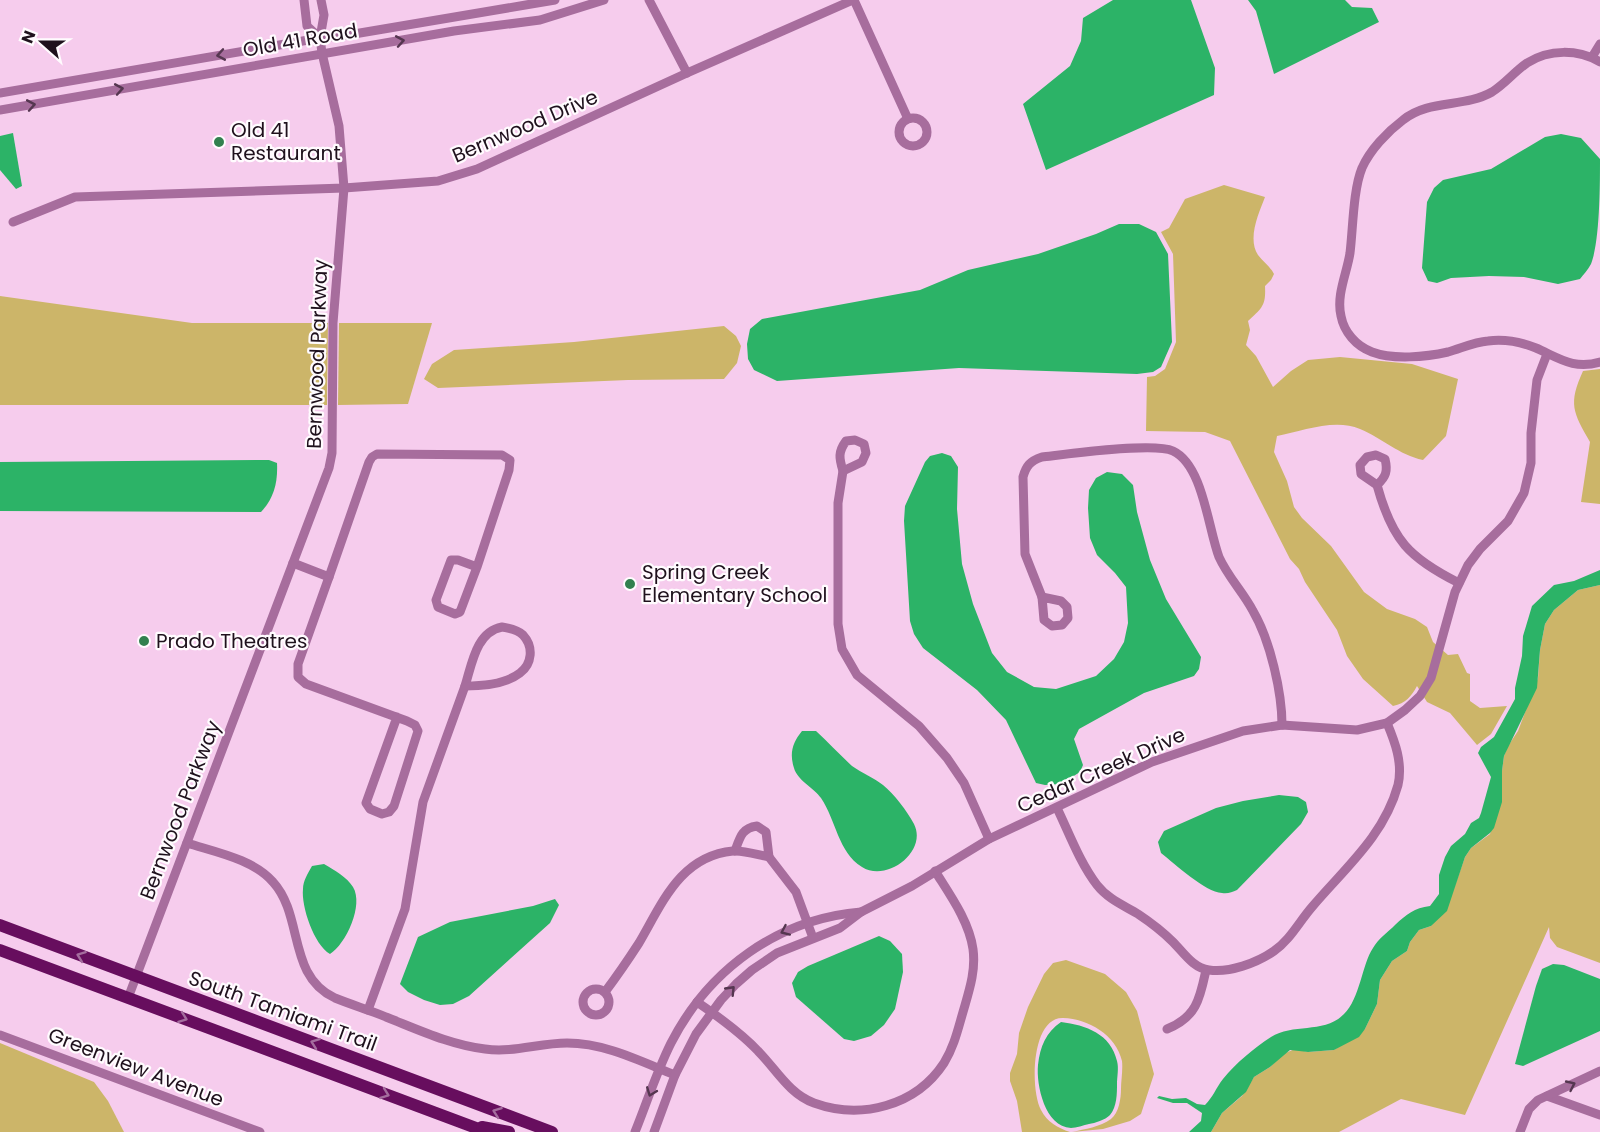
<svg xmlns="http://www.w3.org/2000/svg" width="1600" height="1132" font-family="Poppins,sans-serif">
  <rect width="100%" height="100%" fill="#f6cced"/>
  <!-- green -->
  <g fill="#ccb569">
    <path d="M1224 185 1265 197C1259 213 1247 238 1258 255 1263 262 1270 266 1274 274L1271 280 1265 286C1266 306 1262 308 1248 321L1250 330 1246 345 1256 356 1273 387 1291 371 1308 360 1340 357 1412 364 1458 379 1446 436 1423 460C1399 455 1382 438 1360 429 1335 418 1302 431 1277 436L1274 452 1287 481 1294 507 1302 518 1331 546 1364 592 1387 609 1415 619 1427 627 1433 642 1448 655 1458 654 1467 673 1470 674V701L1480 708 1507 706 1491 734 1477 745 1450 713 1427 702 1417 686C1411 697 1406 703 1393 706L1363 679 1347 656 1337 630 1305 582 1299 569 1290 559 1230 441 1205 432 1146 431 1147 377 1155 376 1165 369 1176 342 1173 254 1161 232 1169 228 1185 199Z"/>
    <path d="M0 296 192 323H328L327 405H0Z"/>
    <path d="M339 323H432L408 404 338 405Z"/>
    <path d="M724 326 736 336 741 346 737 363 724 379 628 380 438 388 424 379 432 364 454 350 574 342Z"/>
    <path d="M1600 369V504L1581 502 1590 442C1573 412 1568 404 1583 371Z"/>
    <path d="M1600 585V963L1557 947 1550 938 1549 927 1465 1115 1401 1099 1339 1132H1211L1222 1113 1242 1096 1254 1077 1270 1067 1283 1054 1295 1049 1308 1052 1334 1050 1365 1029 1377 1004 1380 980 1392 961 1407 951 1410 942 1419 930 1431 926 1452 894 1465 857 1471 848 1490 834 1502 795V771L1504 756 1508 746 1518 731 1538 678 1540 650 1545 624 1554 610 1578 590Z"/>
    <path d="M1066 960 1105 974 1126 992 1137 1011 1154 1074 1141 1114 1130 1121 1103 1129 1072 1132C1085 1129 1100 1127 1111 1119 1119 1113 1121 1098 1121 1089 1121 1081 1123 1070 1122 1061 1116 1035 1089 1019 1063 1018 1031 1017 1030 1090 1041 1110 1047 1122 1058 1128 1070 1132H1022L1017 1101 1010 1081V1073L1017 1054 1019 1033 1028 1007 1044 974 1053 963Z"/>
    <path d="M0 1043 94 1082 108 1101 124 1132H0Z"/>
  </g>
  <!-- water -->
  <g fill="#2cb367">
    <path d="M1113 0H1191L1215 68 1214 95 1046 170 1023 104 1070 66 1081 41 1083 18Z"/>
    <path d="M1248 0H1345L1352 7 1372 8 1379 22 1274 74 1256 11Z"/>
    <path d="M13 133 22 186 16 189 0 170V136Z"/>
    <path d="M1561 134 1581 138 1600 159C1600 184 1600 241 1591 264 1588 270 1583 275 1580 279L1558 284 1524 277 1489 276 1451 278 1437 283 1428 281 1422 268 1427 202 1434 188 1443 180 1491 169 1545 137Z"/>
    <path d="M1119 224H1139L1156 232 1168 254 1172 342 1161 367 1153 372 1137 374 959 368 777 381 754 370 748 359 747 344 750 329 762 319 920 290 968 270 1038 254 1096 234Z"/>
    <path d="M942 453 951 456 958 467 957 509 962 564 973 604 992 653 1007 672 1034 687 1056 689 1096 676 1114 659 1124 642 1128 623 1126 587 1115 573 1097 555 1090 538 1088 508 1089 490 1096 478 1107 472 1122 474 1133 485 1137 512 1150 560 1166 599 1201 657 1199 669 1194 676 1144 693 1079 729 1074 739 1083 765 1080 772 1061 784 1045 785 1036 783 1006 720 977 690 923 648 914 634 910 621 904 521 905 506 925 462 930 456Z"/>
    <path d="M269 460 277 463C278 482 274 498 261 512L0 511V462Z"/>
    <path d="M1600 570V585L1578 590 1554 610 1545 624 1540 650 1537 688 1504 756 1502 771V802L1494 828 1490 833 1471 848 1465 857 1447 911 1431 926 1419 930 1410 942 1407 951 1392 961 1380 980 1377 1004 1365 1029 1359 1037 1334 1050 1308 1052 1290 1050 1270 1067 1254 1077 1246 1092 1222 1113 1211 1132H1189L1201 1121 1202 1113 1187 1103H1173L1157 1098 1159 1096 1172 1099 1186 1098 1197 1104 1205 1105C1213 1097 1216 1088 1223 1079 1236 1063 1254 1048 1271 1037 1293 1023 1325 1034 1344 1014 1360 999 1362 964 1373 948 1378 939 1388 932 1395 925 1407 914 1414 908 1430 906L1439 894V875L1445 857 1451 846 1465 834 1471 823 1479 818 1481 813 1491 777 1478 753 1481 747 1494 737 1515 699V688L1522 656 1523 636 1532 606 1554 585 1574 581Z"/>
    <path d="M802 731H816C828 742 840 755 852 766 862 773 874 778 883 785 894 794 907 811 914 824 928 852 886 883 862 867 838 852 836 820 821 798 814 788 797 780 794 768 789 753 793 742 802 731Z"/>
    <path d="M1279 795 1298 797 1306 802 1308 812 1301 824 1237 890C1232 892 1228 894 1222 893 1205 892 1175 864 1161 853L1158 842 1164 831 1216 808 1243 801Z"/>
    <path d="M324 864C334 870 347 877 353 887 364 905 346 944 330 954 314 945 301 906 303 889 303 881 308 873 312 866Z"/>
    <path d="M555 899 559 905 550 923 469 996 453 1004 440 1005 424 1000 408 992 400 984 418 937 450 922 533 906Z"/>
    <path d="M879 936 890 941 902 954 903 972 895 1009 884 1025 871 1036 854 1041 844 1039 796 997 792 983 798 972 808 966Z"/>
    <path d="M1553 964 1564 965 1600 979V1031L1523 1066 1515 1064 1536 986 1542 969Z"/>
    <path d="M1061 1022C1086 1025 1111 1034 1117 1061 1119 1068 1117 1077 1117 1084 1117 1093 1117 1107 1110 1115 1105 1120 1095 1123 1089 1124 1084 1125 1076 1128 1071 1128 1045 1127 1036 1085 1038 1065 1040 1047 1046 1032 1061 1022Z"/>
  </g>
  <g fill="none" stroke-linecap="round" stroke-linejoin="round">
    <!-- minor -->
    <g stroke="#a76d9d" stroke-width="9">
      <path d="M304 0 307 26 320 38"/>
      <path d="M649 0 687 73"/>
      <path d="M854 0 908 119"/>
      <path d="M1592 57 1600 44"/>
      <path d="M1600 62C1578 49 1549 49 1527 63 1514 72 1505 84 1492 92 1464 108 1429 99 1403 120 1387 132 1370 150 1362 168 1353 190 1353 229 1350 253 1347 273 1336 295 1341 316 1344 332 1356 346 1372 352 1393 360 1426 357 1448 352 1462 348 1474 342 1488 341 1504 339 1521 342 1536 348 1559 358 1574 370 1600 362"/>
      <path d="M0 93 320 38 354 34 555 0"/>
      <path d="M0 110 454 31 540 20 604 0"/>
      <circle cx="913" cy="132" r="14"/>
      <path d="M13 222 75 197 344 188 438 181 477 169 687 73 853 0"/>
      <path d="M855 440 864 444 866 453 862 462 843 471C839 458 838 452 846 441Z"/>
      <path d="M1376 455 1385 459C1388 471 1386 477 1377 485L1361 474 1360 465 1367 457Z"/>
      <path d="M843 471 838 503V624L842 649 857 675 919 726 947 758 964 783 989 839"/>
      <path d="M1377 485C1392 540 1409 558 1459 583"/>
      <path d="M293 563 329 577 369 462 372 457 377 454 502 455 510 460 509 470 477 567 458 560H451L436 600 438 607 455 614 460 612 477 567"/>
      <path d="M329 577 298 664V677L306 684 407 721 415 725 418 731 394 806 389 812 382 814 370 809 366 803 397 717"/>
      <path d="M1042 597 1025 554 1023 477C1026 466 1030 461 1042 457 1068 454 1154 442 1173 451 1203 465 1208 528 1219 557 1228 577 1243 592 1253 611 1270 640 1282 692 1282 725"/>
      <path d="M1042 597 1061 601 1067 607 1068 618 1062 625 1052 626 1044 620Z"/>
      <path d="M502 627C509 628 518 630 523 635 534 647 532 664 520 673 506 684 482 686 465 686 472 664 476 632 502 627Z"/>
      <path d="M1057 808C1069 833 1080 863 1097 885 1108 899 1123 905 1138 914 1150 922 1163 932 1173 942 1184 953 1193 968 1209 970 1229 973 1257 963 1274 951 1290 940 1299 922 1312 907 1345 868 1384 836 1398 785 1403 763 1395 742 1387 723"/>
      <path d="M187 843C215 852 253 859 273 882 304 916 287 976 335 998 352 1005 370 1010 386 1017 419 1030 451 1045 485 1049 513 1053 539 1043 567 1043 605 1043 640 1061 675 1075"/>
      <path d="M735 851C740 837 742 828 757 826L766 832 769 857"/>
      <circle cx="596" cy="1002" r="13"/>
      <path d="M605 992C617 976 628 960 639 943 662 904 680 856 733 851 744 850 758 855 769 857L796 892 813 938"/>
      <path d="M128 998 329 468 332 453 333 323 344 188 339 126 322 53 320 38 324 15 321 0"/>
      <path d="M697 1002C719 1017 740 1032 758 1051 776 1069 789 1094 814 1103 861 1120 916 1106 944 1063 954 1047 958 1029 963 1012 969 991 976 971 973 949 969 921 950 895 935 871"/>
      <path d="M368 1010 405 909 423 802 465 686"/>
      <path d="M1167 1029C1197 1017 1200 998 1206 970"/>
      <path d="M0 1035 260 1132"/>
      <path d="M1547 1096 1600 1115"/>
      <path d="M635 1132C647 1102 657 1071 671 1043 709 969 778 919 861 912"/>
      <path d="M654 1132 675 1075 696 1034 721 1000 736 984 752 970 777 953 840 928 861 912 912 886 989 839 1152 762 1243 731 1282 725 1357 730 1387 723 1405 710 1420 696 1431 678 1455 592 1468 565 1480 549 1508 521 1524 493 1531 463V433L1537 380 1547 354"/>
      <path d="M1520 1132 1529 1109 1538 1100 1600 1071"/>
    </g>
    <!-- major -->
    <g stroke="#670e5e" stroke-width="12">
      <path d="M0 925 552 1132"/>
      <path d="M0 950 487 1132"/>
      <path d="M482 1127 509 1132"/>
    </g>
  </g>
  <!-- one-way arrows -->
  <defs><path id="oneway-chevron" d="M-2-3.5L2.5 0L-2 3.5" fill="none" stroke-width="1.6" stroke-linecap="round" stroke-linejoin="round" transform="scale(1.5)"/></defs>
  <g stroke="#553650">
    <use href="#oneway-chevron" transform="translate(400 41) rotate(-10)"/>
    <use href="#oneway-chevron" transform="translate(221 55) rotate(170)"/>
    <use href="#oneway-chevron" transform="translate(119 89) rotate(-10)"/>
    <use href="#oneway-chevron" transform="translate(31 105) rotate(-10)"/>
    <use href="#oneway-chevron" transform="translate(785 931) rotate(156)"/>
    <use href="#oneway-chevron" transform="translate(731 990) rotate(-46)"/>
    <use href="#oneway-chevron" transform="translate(1571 1085) rotate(-25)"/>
    <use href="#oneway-chevron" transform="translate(651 1092) rotate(111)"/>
  </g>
  <g stroke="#a46d9e">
    <use href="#oneway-chevron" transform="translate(81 956) rotate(-159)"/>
    <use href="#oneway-chevron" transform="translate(183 1018) rotate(20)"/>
    <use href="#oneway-chevron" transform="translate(315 1043) rotate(-160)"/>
    <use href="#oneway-chevron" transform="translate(385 1094) rotate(20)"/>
    <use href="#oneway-chevron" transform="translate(497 1112) rotate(-160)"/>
  </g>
  <!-- markers -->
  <g fill="#32804f" stroke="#fffbfe" stroke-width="2">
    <circle cx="219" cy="142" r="6"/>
    <circle cx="630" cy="584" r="6"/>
    <circle cx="144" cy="641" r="6"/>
  </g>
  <g text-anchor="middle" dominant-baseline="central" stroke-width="4.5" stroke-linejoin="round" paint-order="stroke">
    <!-- street labels -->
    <g font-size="20" fill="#1f111d" stroke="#fffbfe">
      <text transform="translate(300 40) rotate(-10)">Old 41 Road</text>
      <text transform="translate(525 126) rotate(-23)">Bernwood Drive</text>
      <text transform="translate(317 354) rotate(-88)">Bernwood Parkway</text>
      <text transform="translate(1101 770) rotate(-24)">Cedar Creek Drive</text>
      <text transform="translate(180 810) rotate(-69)">Bernwood Parkway</text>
      <text transform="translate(283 1011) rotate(20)">South Tamiami Trail</text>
      <text transform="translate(136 1067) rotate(21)">Greenview Avenue</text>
    </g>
    <!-- poi labels -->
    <g font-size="20" fill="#1f111d" stroke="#fffbfe" text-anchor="start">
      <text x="231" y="130">Old 41<tspan x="231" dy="23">Restaurant</tspan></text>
      <text x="642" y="572">Spring Creek<tspan x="642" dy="23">Elementary School</tspan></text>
      <text x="156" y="641">Prado Theatres</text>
    </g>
  </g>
  <!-- north arrow -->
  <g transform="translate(42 42) rotate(291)" stroke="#fffbfe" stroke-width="4.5" paint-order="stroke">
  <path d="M0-4.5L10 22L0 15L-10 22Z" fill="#1f111d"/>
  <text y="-9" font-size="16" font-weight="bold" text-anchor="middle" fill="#1f111d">N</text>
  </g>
</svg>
